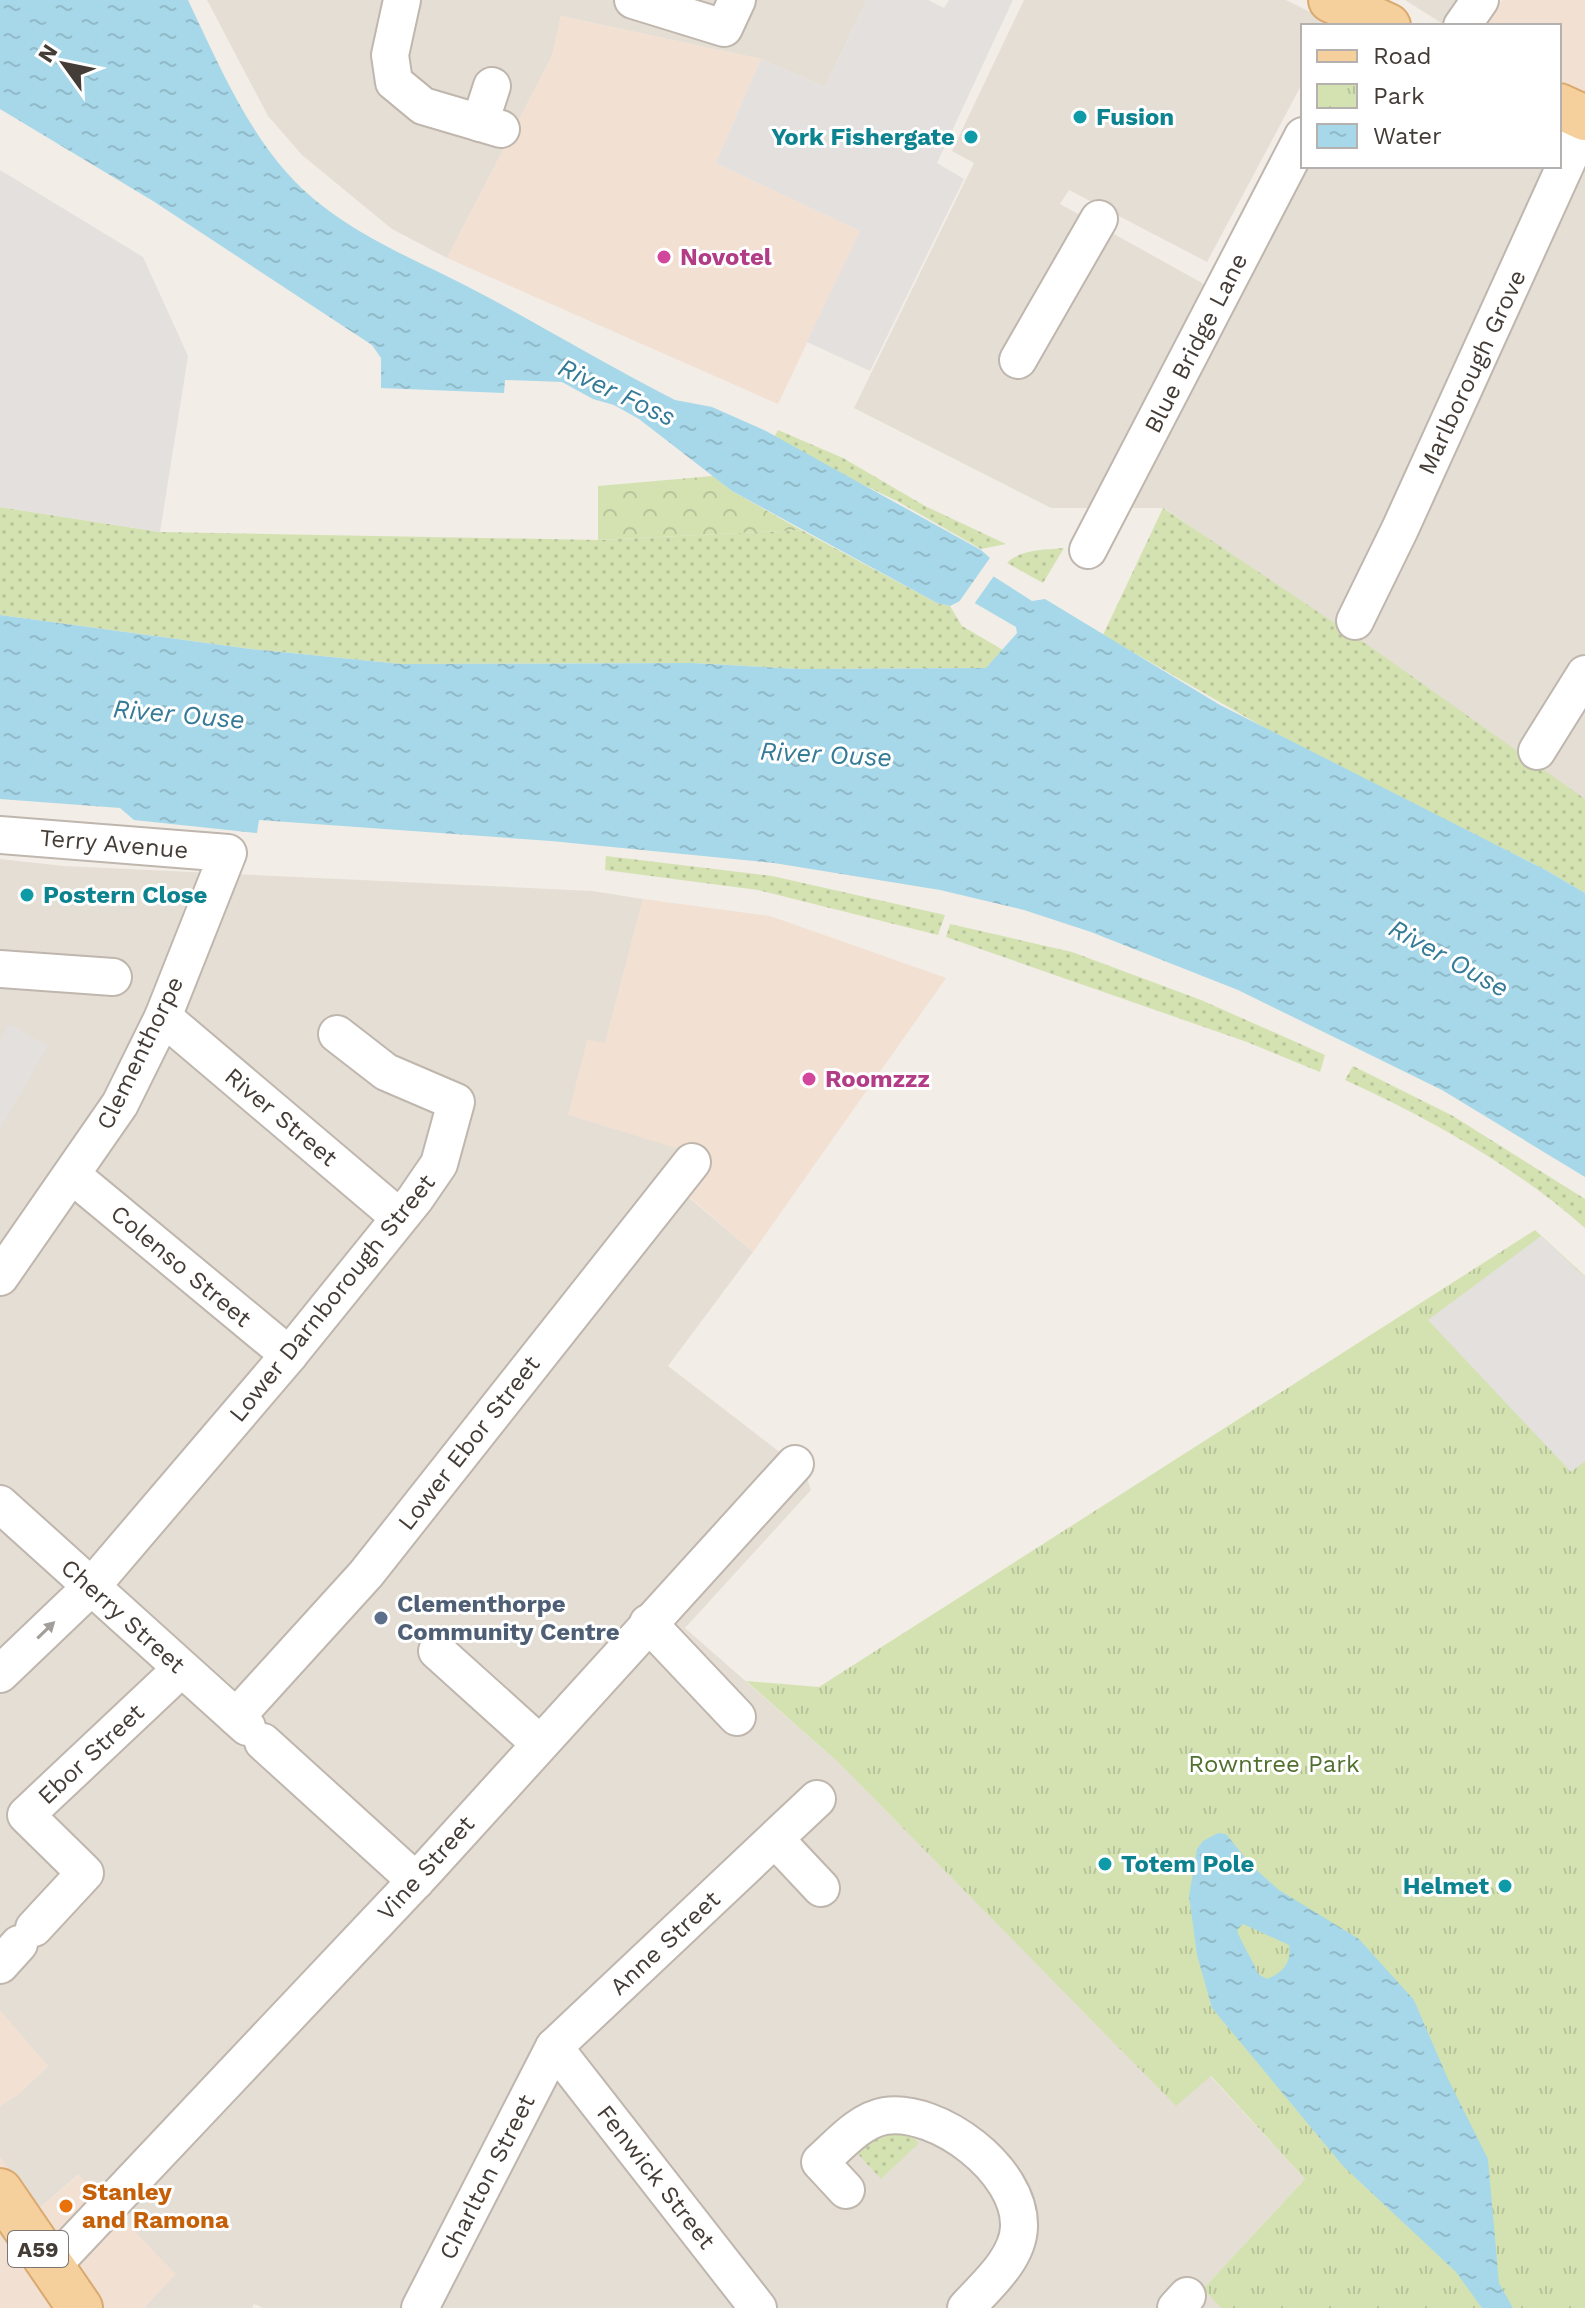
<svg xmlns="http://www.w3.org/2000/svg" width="1585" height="2308" font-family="'Work Sans',sans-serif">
  <defs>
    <pattern id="grass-dots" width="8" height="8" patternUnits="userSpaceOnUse" patternTransform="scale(2)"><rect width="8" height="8" fill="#d4e2b2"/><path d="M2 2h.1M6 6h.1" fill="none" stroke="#b7c39a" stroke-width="1.8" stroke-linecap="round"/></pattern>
    <pattern id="forest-crowns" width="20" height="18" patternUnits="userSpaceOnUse" patternTransform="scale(2)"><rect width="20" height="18" fill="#d4e2b2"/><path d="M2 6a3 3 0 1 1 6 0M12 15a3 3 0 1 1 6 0" fill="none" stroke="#b7c39a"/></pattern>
    <pattern id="park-tufts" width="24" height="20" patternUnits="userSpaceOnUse" patternTransform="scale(2)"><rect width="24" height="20" fill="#d4e2b2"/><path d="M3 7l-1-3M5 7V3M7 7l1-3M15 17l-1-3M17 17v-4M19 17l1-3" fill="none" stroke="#b7c39a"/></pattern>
    <pattern id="water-ripples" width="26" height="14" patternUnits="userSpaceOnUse" patternTransform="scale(2)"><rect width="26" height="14" fill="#a7d8e9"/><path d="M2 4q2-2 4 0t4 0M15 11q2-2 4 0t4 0" fill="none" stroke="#91bac8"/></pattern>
  </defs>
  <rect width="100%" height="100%" fill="#f2ede6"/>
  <!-- residential -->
  <g fill="#e5ded5">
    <path d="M207 0H867L825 87 761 59 561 16 552 56 447 258 392 229 302 155 268 116Z"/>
    <path d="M1024 0H1286L1334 24 1303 26V82L1207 262 1069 190 1060 204 1229 298 1303 166H1559V125L1585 136V800L1164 508H1051L854 408 974 163 952 151Z"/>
    <path d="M1405 0H1460L1443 24Z"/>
    <path d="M0 859 64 866 592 891 643 899 605 1044 587 1040 692 1153 686 1195 753 1252 668 1366 795 1464 805 1472 811 1490 685 1628 839 1763 1176 2105 1210 2076 1305 2179 1203 2289 1221 2308H263L254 2304 252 2308H144L175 2274 78 2175 37 2210 0 2157V2106L19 2094 48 2066 0 2011Z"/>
  </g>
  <!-- commercial -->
  <g fill="#f2e0d3">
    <path d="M1502 0H1585V101L1559 87V26H1483Z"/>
    <path d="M561 16 761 59 716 163 860 231 778 404 447 258 552 56Z"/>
    <path d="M643 899 770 916 946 978 753 1252 686 1194 692 1153 568 1115 587 1040 605 1043Z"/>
    <path d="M0 2010 48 2066 19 2094 0 2106Z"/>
    <path d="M0 2157 37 2210 79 2175 176 2274 144 2308H0Z"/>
  </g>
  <!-- grass -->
  <g fill="url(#grass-dots)">
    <path d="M778 430 843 458 925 506 1006 544 981 549 897 501 772 441Z"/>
    <path d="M0 507 160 532 598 540 801 530 937 603 950 606 962 626 1003 650 986 668 800 669 692 663 401 664 251 649 0 615Z"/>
    <path d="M1163 508 1375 650 1585 799V893L1544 869 1300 748 1103 635Z"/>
    <path d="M1064 548 1043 583 1007 563C1020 549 1046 550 1064 548Z"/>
    <path d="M606 856 772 876 945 915 938 935 758 890 605 870Z"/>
    <path d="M950 924 1072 952 1201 1000 1325 1055 1320 1072 1247 1042 946 937Z"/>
    <path d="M1353 1066 1453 1116 1585 1199V1228C1516 1167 1429 1118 1345 1080Z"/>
    <path d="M883 2130 907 2132 919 2143 881 2179 856 2152Z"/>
  </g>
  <!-- forest -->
  <path fill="url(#forest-crowns)" d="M713 476 732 491 801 530 598 540V486Z"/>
  <!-- park -->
  <path fill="url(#park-tufts)" d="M1535 1230 1585 1276V2308H1221L1203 2289 1305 2179 1211 2076 1176 2106 839 1763 746 1681 819 1687Z"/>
  <!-- parking -->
  <g fill="#e3e0de">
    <path d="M867 0H928L944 8 949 0H1013L937 163 964 179 870 371 807 342 860 231 716 163 761 59 825 87Z"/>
    <path d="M0 170 143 257 188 356 160 532 0 507Z"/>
    <path d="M9 1024 48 1046 0 1129V1041Z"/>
    <path d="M1541 1236 1585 1277V1461L1571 1472 1428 1320Z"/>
  </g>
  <!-- water -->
  <g fill="url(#water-ripples)" fill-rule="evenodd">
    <path d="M0 0H188C216 59 244 125 288 174 339 231 412 257 478 292 544 327 608 366 675 400L712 407 766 431 981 550 990 558 993 576 1032 601 1045 599 1220 705 1544 869 1585 893V1177L1442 1090 1238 990 1091 932 1024 910 940 890 774 863 551 841 259 820 257 833 134 820 120 808 0 799V615L251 649 401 664 692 663 800 669 986 668 1017 633 1016 627 966 598 950 606 937 603 732 491 639 419 614 405 593 399 562 382 505 380 504 393 381 388V358L372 345 153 201 0 109Z"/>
    <path d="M1218 1833 1226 1834 1252 1866 1279 1890 1359 1939 1414 2000 1448 2079 1488 2159 1499 2283 1513 2308H1482L1456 2272 1343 2166 1212 2008 1197 1955 1189 1896 1197 1849 1203 1841ZM1243 1924 1289 1945C1292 1962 1283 1973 1267 1979L1258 1974C1253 1960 1240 1941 1237 1930Z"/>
  </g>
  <!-- pier -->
  <path fill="#f2ede6" d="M992 555 996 573 972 607 965 603 954 609Z"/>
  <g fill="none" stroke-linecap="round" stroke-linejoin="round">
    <!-- minor casing -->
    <g stroke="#bfb6ad" stroke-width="40">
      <g id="minor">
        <path d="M402 0 390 55 394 82 423 106 501 129"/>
        <path d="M633 0 724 28 737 0"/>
        <path d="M1462 26 1480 0"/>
        <path d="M480 123 492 86"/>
        <path d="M1018 360 1099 219"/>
        <path d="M1088 550 1303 136"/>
        <path d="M1355 621 1400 529 1585 122"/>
        <path d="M1537 751 1585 674"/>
        <path d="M0 835 228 853 163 1017 120 1104 0 1277"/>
        <path d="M0 969 113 977"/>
        <path d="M163 1017 399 1217"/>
        <path d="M73 1176 289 1355"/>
        <path d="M0 1504 247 1727"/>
        <path d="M648 1623 737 1717"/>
        <path d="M437 1651 539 1743"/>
        <path d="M0 1674 91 1587 289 1355 415 1199 439 1164 456 1102 386 1072 337 1034"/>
        <path d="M236 1717 366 1574 692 1162"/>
        <path d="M263 1742 416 1881"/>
        <path d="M775 1839 821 1888"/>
        <path d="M34 1928 85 1873 26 1815 181 1669"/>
        <path d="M0 1965 19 1944"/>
        <path d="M554 2047 758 2308"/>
        <path d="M846 2190 820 2162C838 2146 860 2120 885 2116 938 2108 1021 2170 1019 2227 1018 2259 986 2286 966 2308"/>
        <path d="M50 2268 425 1871 795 1464"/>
        <path d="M420 2308 554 2047 817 1799"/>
        <path d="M1176 2308 1187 2296"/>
      </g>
    </g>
    <!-- major casing -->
    <g stroke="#d9a96d" stroke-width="48">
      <g id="major">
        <path d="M1331 0 1388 26"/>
        <path d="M1559 106 1585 118"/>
        <path d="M0 2191 80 2308"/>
      </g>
    </g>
    <!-- minor -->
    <use href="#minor" stroke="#fff" stroke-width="36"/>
    <!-- major -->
    <use href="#major" stroke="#f5cf9c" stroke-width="44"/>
  </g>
  <!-- one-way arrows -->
  <defs><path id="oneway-solid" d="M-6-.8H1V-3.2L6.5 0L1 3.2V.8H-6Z" transform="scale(2)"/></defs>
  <use fill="#a29e9a" href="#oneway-solid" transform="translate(46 1630) rotate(-44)"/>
  <!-- markers -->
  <g fill="#0f9aa8" stroke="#fff" stroke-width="3">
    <circle cx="1080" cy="117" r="8"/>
    <circle cx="971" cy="137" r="8"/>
    <circle cx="27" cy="895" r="8"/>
    <circle cx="1105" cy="1864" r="8"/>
    <circle cx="1505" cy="1886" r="8"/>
  </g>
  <g fill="#d1479c" stroke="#fff" stroke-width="3">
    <circle cx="664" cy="257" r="8"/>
    <circle cx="809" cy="1079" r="8"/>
  </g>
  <circle fill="#5c6f8a" stroke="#fff" stroke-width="3" cx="381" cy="1618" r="8"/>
  <circle fill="#e8710a" stroke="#fff" stroke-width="3" cx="66" cy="2206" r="8"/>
  <g text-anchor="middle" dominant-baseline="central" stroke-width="6" stroke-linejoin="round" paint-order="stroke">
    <!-- shield labels -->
    <rect fill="#fff" stroke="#7c7672" stroke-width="2" x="8" y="2231" width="60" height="36" rx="6"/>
    <g font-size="22" font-weight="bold" fill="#443c36">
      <text x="38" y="2249">A59</text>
    </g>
    <!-- culture labels -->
    <g font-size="24" font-weight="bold" fill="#0d838f" stroke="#fff" text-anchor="start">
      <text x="1096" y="117">Fusion</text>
      <text x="955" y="137" text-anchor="end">York Fishergate</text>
      <text x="43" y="895">Postern Close</text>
      <text x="1121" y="1864">Totem Pole</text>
      <text x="1489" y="1886" text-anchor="end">Helmet</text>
    </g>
    <!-- hotel labels -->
    <g font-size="24" font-weight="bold" fill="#b23c85" stroke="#fff" text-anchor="start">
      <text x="680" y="257">Novotel</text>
      <text x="825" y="1079">Roomzzz</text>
    </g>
    <!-- street labels -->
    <g font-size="24" fill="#443c36" stroke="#fff">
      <text transform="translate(1196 343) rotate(-63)">Blue Bridge Lane</text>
      <text transform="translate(1472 372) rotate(-65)">Marlborough Grove</text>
      <text transform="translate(114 844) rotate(5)">Terry Avenue</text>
      <text transform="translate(140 1053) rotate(-64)">Clementhorpe</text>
      <text transform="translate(281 1117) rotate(40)">River Street</text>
      <text transform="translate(181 1266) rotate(40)">Colenso Street</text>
      <text transform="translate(332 1298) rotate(-51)">Lower Darnborough Street</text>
      <text transform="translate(469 1443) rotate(-52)">Lower Ebor Street</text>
      <text transform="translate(123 1616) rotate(42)">Cherry Street</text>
      <text transform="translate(91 1754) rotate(-43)">Ebor Street</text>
      <text transform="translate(426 1868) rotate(-48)">Vine Street</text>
      <text transform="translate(665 1943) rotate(-43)">Anne Street</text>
      <text transform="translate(487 2177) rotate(-63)">Charlton Street</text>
      <text transform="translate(656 2177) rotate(52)">Fenwick Street</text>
    </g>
    <!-- service labels -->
    <g font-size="24" font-weight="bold" fill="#4e5e75" stroke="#fff" text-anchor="start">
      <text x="397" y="1604">Clementhorpe<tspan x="397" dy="28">Community Centre</tspan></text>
    </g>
    <!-- park labels -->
    <g font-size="24" fill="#51702f" stroke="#fff">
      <text x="1274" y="1764">Rowntree Park</text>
    </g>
    <!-- food labels -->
    <g font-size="24" font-weight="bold" fill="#c56008" stroke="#fff" text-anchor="start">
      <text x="82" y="2192">Stanley<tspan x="82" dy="28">and Ramona</tspan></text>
    </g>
    <!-- water labels -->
    <g font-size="26" font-style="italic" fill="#357b97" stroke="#fff">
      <text transform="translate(617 392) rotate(25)">River Foss</text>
      <text transform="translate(179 714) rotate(5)">River Ouse</text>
      <text transform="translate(826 754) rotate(3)">River Ouse</text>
      <text transform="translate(1449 958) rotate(29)">River Ouse</text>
    </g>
  </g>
  <!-- legend -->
  <rect x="1301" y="24" width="260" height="144" fill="#ffffff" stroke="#b4b1af" stroke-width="2"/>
  <rect x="1317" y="50" width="40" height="12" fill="#f5cf9c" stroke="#b4b1af" stroke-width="2"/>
  <text x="1373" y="64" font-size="24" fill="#443c36">Road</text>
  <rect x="1317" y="84" width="40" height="24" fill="url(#park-tufts)" stroke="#b4b1af" stroke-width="2"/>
  <text x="1373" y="104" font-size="24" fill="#443c36">Park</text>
  <rect x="1317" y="124" width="40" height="24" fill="url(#water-ripples)" stroke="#b4b1af" stroke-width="2"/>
  <text x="1373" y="144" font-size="24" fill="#443c36">Water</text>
  <!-- north arrow -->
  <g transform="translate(64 64) rotate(303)" stroke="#ffffff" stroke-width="6" paint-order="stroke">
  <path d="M0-6L14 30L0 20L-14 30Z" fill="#443c36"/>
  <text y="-12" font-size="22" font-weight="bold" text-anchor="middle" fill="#443c36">N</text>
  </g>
</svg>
